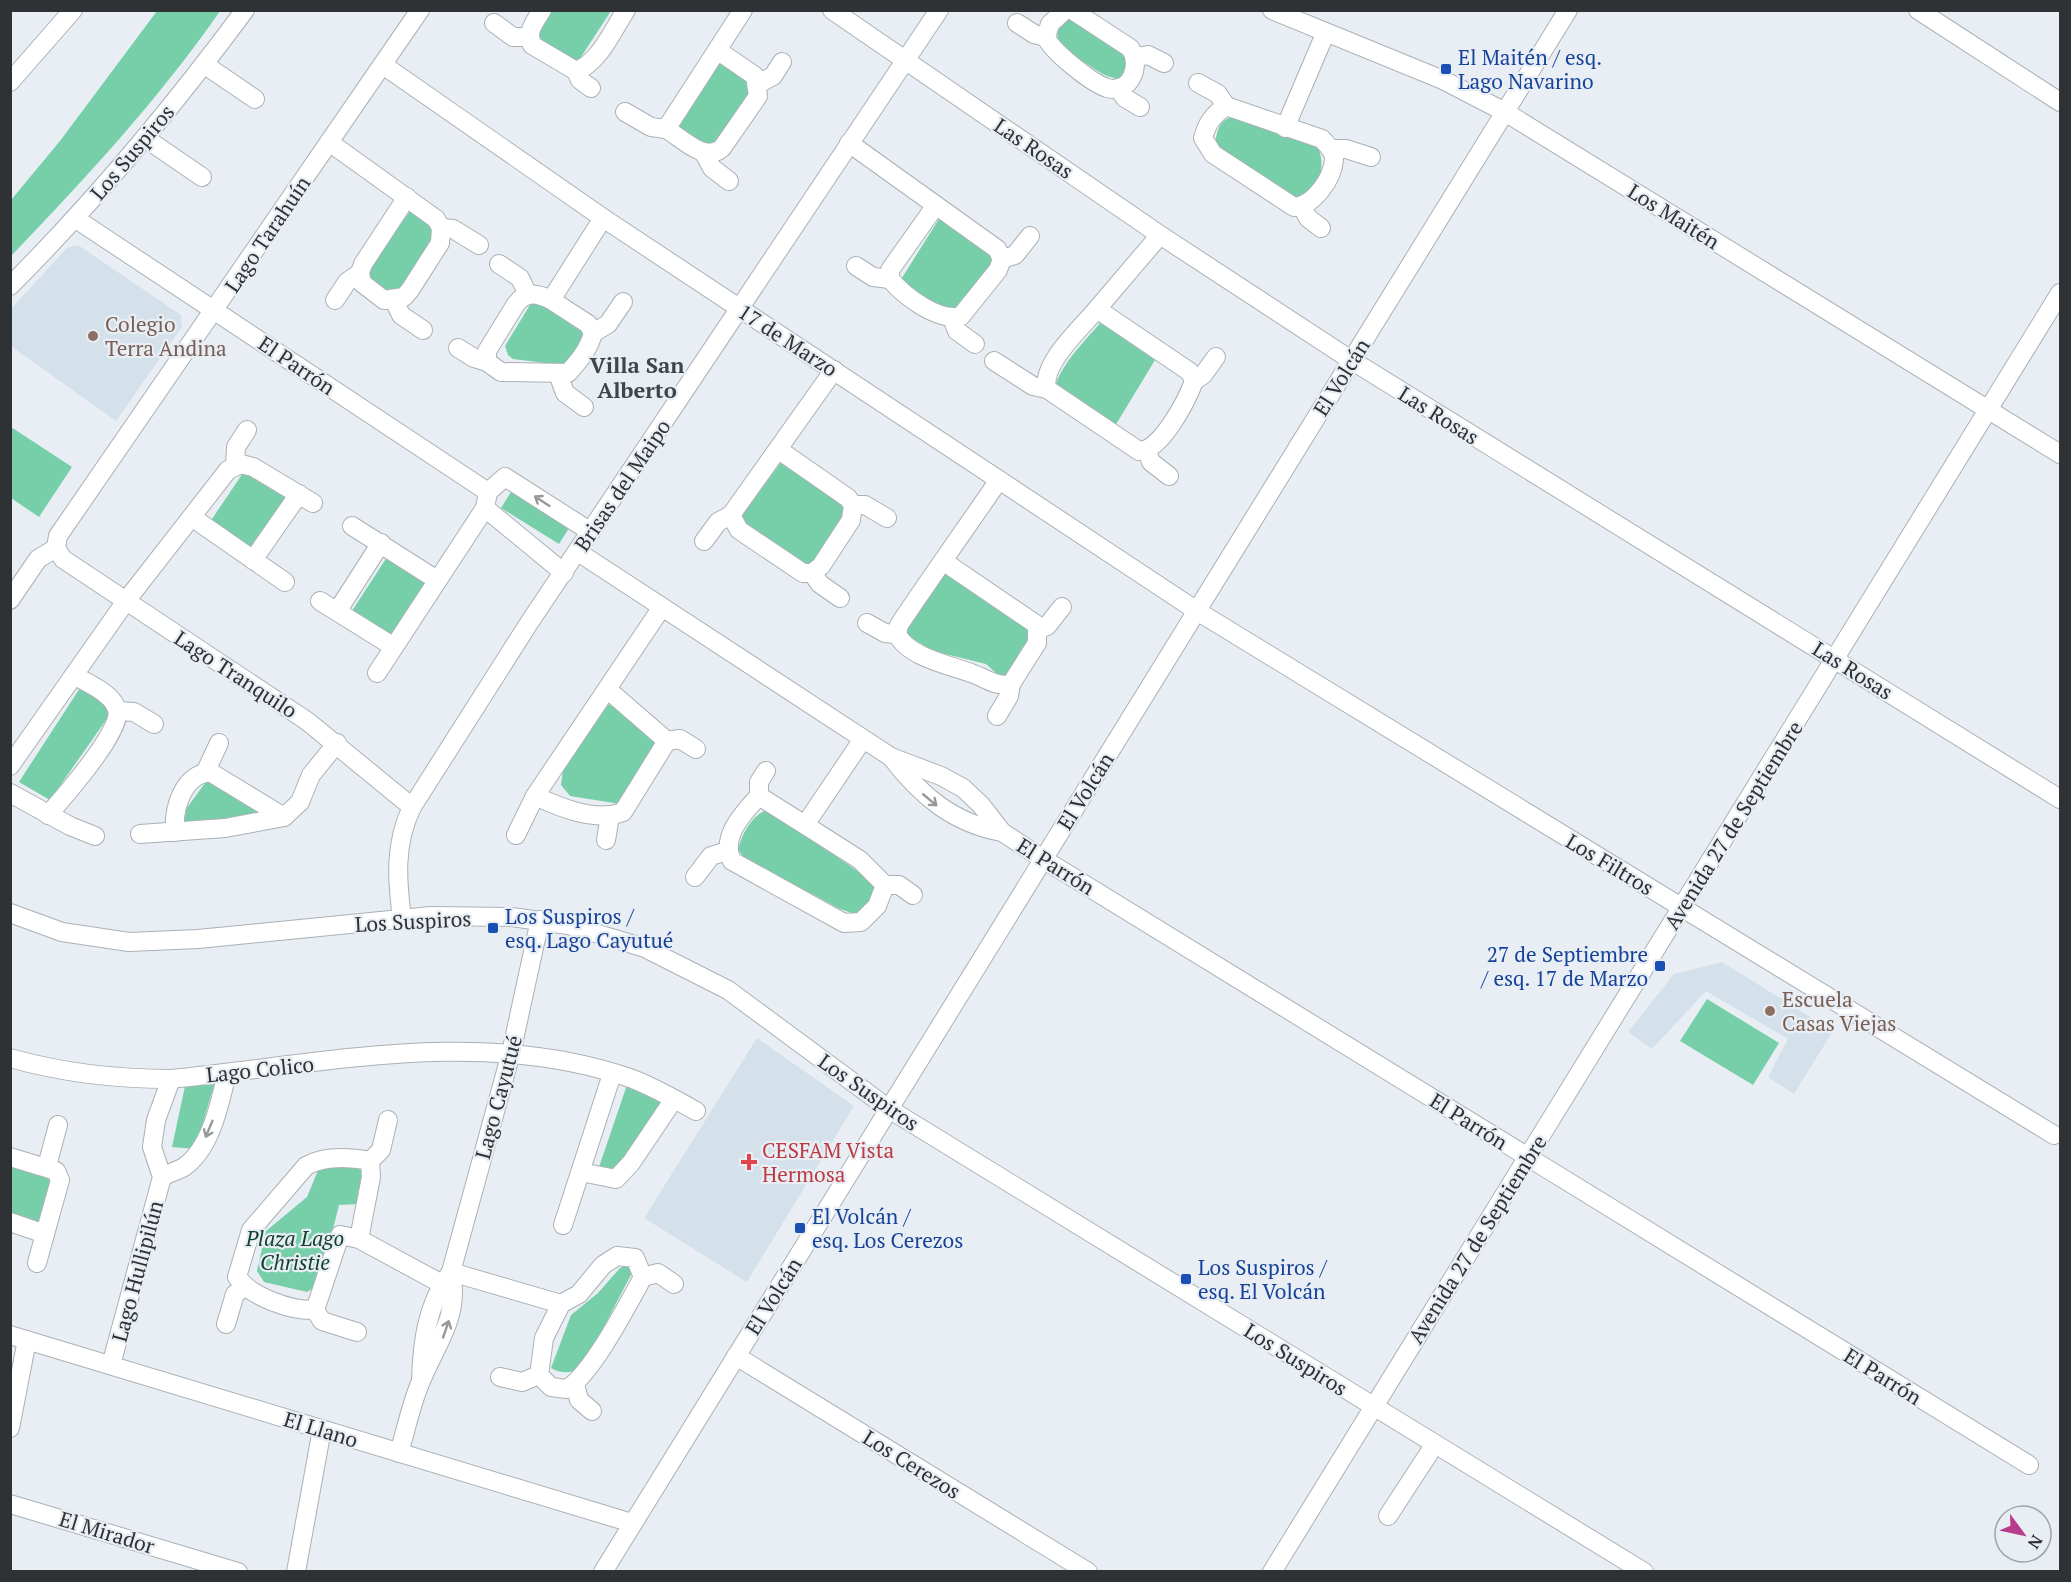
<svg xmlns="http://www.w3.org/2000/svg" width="2071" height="1582" font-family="'PT Serif',serif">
  <rect width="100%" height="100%" fill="#e8eef4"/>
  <!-- built -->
  <g fill="#d4e1eb">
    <path d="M78 245 181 315 182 327 116 421 11 346V309L67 248Z"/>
    <path d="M1722 962 1833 1031 1794 1094 1768 1077 1788 1039 1706 991 1652 1049 1628 1032 1674 974Z"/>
    <path d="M757 1038 854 1106 747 1282 644 1218Z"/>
  </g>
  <!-- green -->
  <g fill="#77cfa9">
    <path d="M157 11H220C159 99 85 179 11 256V200L60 141Z"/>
    <path d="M549 11H611L577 63 542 40 538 34Z"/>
    <path d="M1069 17 1129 53 1123 79C1107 79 1098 71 1084 62 1065 50 1044 38 1069 17Z"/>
    <path d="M721 59 757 83 719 144 708 149 674 125Z"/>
    <path d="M1232 117 1318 148C1327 165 1318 201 1295 197L1221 151 1215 144C1217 131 1219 120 1232 117Z"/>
    <path d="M413 207 446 230 411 285 390 295 363 277Z"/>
    <path d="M939 219 992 256 995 267 959 313 947 311 900 281Z"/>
    <path d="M533 300 588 324 570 366 513 359 508 355 505 346Z"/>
    <path d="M1101 322 1155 360 1115 426 1059 391 1056 384C1064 361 1085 341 1101 322Z"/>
    <path d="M11 427 72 467 39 517 11 498Z"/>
    <path d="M782 461 855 511 814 570 737 522Z"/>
    <path d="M249 464 292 494 253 551 210 522Z"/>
    <path d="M511 492 569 528 559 544 501 508Z"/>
    <path d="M389 554 428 580 388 640 350 614Z"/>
    <path d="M941 571 1036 633 1005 681 986 664 933 651 900 631Z"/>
    <path d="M80 688 113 710 50 800 19 782Z"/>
    <path d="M609 704 653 735 658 742 620 804 570 796 561 785 563 770Z"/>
    <path d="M208 779 262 812 184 825 186 809Z"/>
    <path d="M768 809 873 882 875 892 867 905 855 914 840 909 745 858 738 850C742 833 751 816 768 809Z"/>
    <path d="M1707 999 1779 1043 1753 1085 1680 1041Z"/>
    <path d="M215 1082 195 1149 172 1147 185 1086Z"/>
    <path d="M628 1082 663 1098 629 1157 614 1171 599 1167Z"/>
    <path d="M10 1163 52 1175 37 1226 11 1218Z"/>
    <path d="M355 1165 366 1169 359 1204 339 1205 319 1285 307 1292 264 1282 257 1271 266 1231 307 1197 319 1168Z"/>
    <path d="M627 1265 634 1269 584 1365C573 1373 564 1375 551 1368L571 1315 598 1293 620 1268Z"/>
  </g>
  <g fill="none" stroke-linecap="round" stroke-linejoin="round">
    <!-- minor casing -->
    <g stroke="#aab1b6" stroke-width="20">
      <g id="minor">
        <path d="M542 10C535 22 526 31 532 45L576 71 580 80 591 88"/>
        <path d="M832 10 1160 235 1351 360 2060 799"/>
        <path d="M1065 10 1050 24 1046 37C1051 51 1092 83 1107 88 1131 95 1142 64 1130 48L1072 10"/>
        <path d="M1272 10 1443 80 1505 112 2060 454"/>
        <path d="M1918 10 2060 102"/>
        <path d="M494 23 513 37H529"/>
        <path d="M1017 23 1034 34 1046 37"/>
        <path d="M717 50 755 76 758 96 722 148C705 163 683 139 666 129L743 10"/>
        <path d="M1137 57 1148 55 1164 63"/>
        <path d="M205 65 255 99"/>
        <path d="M383 65 603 218 1197 611 2054 1135"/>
        <path d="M576 71C599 63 613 30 626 10"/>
        <path d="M10 82 73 10"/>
        <path d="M1198 83 1218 94 1226 106"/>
        <path d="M758 84 773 76 782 62"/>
        <path d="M1118 88 1125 98 1140 107"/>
        <path d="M1226 106 1322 139C1327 145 1334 151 1334 159 1333 179 1313 206 1294 207L1213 154 1203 138C1207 123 1213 115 1226 106Z"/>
        <path d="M625 112 651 127 666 129"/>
        <path d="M1285 128 1325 34"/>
        <path d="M145 138 202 177"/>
        <path d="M329 142 436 219 441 228 440 243 410 290 404 297 384 300 362 283 360 273 363 264 407 197"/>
        <path d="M849 143 997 249 1002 259 998 270 961 316C938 322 904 296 890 279V270L936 205"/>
        <path d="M1331 149H1346L1371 157"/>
        <path d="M705 155 712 168 729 181"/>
        <path d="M1302 207 1308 218 1321 228"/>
        <path d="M76 219 488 492"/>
        <path d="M441 228 453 229 479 245"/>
        <path d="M1002 259 1015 255 1030 236"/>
        <path d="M499 264 520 278 528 295"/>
        <path d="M856 266 873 277 890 279"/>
        <path d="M10 286C96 200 173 107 245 10"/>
        <path d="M335 300 347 282 360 273"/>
        <path d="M394 300 401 315 423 330"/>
        <path d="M551 300C537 293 526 291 516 304L487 351V362L501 372 568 373C579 361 589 349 593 333L588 324 551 300 603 218"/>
        <path d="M1097 309 1190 372 1194 381C1187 400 1161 451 1139 451L1047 389C1041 364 1081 328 1097 309Z"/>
        <path d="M1097 309 1160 235"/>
        <path d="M952 318 957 331 975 344"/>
        <path d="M593 333 608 324 623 302"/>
        <path d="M458 348 474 358 487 362"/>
        <path d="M994 361 1033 386 1047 389"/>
        <path d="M558 374 565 393 584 407"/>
        <path d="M1194 381 1203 375 1216 357"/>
        <path d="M1147 451 1151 462 1169 476"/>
        <path d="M235 465 236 447 247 430"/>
        <path d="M853 505H865L887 518"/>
        <path d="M731 515 739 530 803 573H812L821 566 851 520 853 505 848 498 779 450"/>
        <path d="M193 518 285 582"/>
        <path d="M352 526 437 580"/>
        <path d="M704 541 718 522 731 515 834 370"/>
        <path d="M56 548 58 536 420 10"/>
        <path d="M56 548 63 559 307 721 412 807"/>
        <path d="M578 552 891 757 941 776 963 788 981 805 1002 832 1043 859 2029 1465"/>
        <path d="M253 560 299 494"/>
        <path d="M943 561 1037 625V643L1011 684C997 688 984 677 971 673 949 665 908 657 897 634L899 625C932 576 966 528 999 480"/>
        <path d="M564 573 485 508 488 492 505 477 591 532"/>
        <path d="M812 573 820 584 840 598"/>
        <path d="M10 600 38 559 56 548"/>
        <path d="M320 601 394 647"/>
        <path d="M338 610 381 543"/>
        <path d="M867 623 885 633 897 634"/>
        <path d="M1039 629 1047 626 1062 607"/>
        <path d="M377 673 485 508"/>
        <path d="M607 689 667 741 623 812C595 822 561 808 535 796L662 607"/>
        <path d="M118 711 134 712 154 724"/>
        <path d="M997 716 1009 696 1011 684"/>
        <path d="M667 741 680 739 696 749"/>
        <path d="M891 757C921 796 953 823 1002 832"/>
        <path d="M10 766 126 601 228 470 241 464 253 467 313 503"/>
        <path d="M205 773 219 743"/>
        <path d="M10 793 70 826 95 836"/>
        <path d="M759 796V782L766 771"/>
        <path d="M48 815C63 798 123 730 117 710 113 693 88 684 74 675"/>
        <path d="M805 825 759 796C743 813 720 837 732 861L844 923 861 922 877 906 885 885 860 860 805 825 863 739"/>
        <path d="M175 832C173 808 183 775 210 772L284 817"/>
        <path d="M140 834 225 828 284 817 300 802 311 775 337 743"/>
        <path d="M516 835 535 796"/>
        <path d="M606 840 610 816"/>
        <path d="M695 877 711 856 727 851"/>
        <path d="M885 885H899L913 895"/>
        <path d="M10 913 62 932 129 942 198 939 431 916 512 917 568 925 645 948 728 990 889 1109 1644 1572"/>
        <path d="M402 919C397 880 394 844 412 807L529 623 939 10"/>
        <path d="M10 1058C63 1073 116 1079 171 1079 322 1064 479 1027 627 1077 651 1085 674 1099 696 1111"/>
        <path d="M10 1157 56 1171 60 1180 45 1234 10 1222"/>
        <path d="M370 1161 381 1150 388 1120"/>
        <path d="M47 1166 58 1125"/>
        <path d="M581 1172 616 1179 631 1163 674 1099"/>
        <path d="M162 1177C169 1173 177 1171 184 1167 211 1148 220 1103 227 1073"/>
        <path d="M563 1225 612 1074"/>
        <path d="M359 1239 340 1235 315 1310C291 1311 251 1297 237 1277L251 1230 306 1166C325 1155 349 1157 370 1161L371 1177 359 1239 442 1284"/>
        <path d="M37 1263 45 1234"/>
        <path d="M451 1272 561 1304 579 1294 603 1265 617 1256 635 1258 643 1277C627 1306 593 1372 567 1389L551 1387 539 1375 544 1338 561 1304"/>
        <path d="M643 1277 658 1273 674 1284"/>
        <path d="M315 1310 322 1321 357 1332"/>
        <path d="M226 1324 235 1294 244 1287"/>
        <path d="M10 1335 632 1523"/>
        <path d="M736 1356 1088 1572"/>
        <path d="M111 1365 162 1177 152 1147 156 1120 171 1079"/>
        <path d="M500 1377 522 1382 539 1375"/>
        <path d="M421 1381C422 1342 427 1304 451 1272L511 1053 540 920"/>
        <path d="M575 1384 579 1400 592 1411"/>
        <path d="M10 1428 27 1340"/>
        <path d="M399 1453C406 1430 411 1404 421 1381 437 1342 460 1317 451 1272"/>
        <path d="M10 1504 238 1572"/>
        <path d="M1388 1516 1435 1444"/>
        <path d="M296 1572 322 1429"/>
        <path d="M603 1572 1568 10"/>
        <path d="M1272 1572 2060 293"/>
      </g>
    </g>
    <!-- minor -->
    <use href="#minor" stroke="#fff" stroke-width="18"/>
  </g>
  <!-- one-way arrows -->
  <defs><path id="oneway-shaft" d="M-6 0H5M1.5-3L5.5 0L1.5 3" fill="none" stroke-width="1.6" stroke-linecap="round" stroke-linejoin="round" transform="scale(1.5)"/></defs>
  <g stroke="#97989a">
    <use href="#oneway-shaft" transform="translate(542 501) rotate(-147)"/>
    <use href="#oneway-shaft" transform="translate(930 800) rotate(40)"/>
    <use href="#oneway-shaft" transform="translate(209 1129) rotate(113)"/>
    <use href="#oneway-shaft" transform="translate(446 1329) rotate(-71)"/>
  </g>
  <!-- markers -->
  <g fill="#1a4fb4" stroke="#e8eef4" stroke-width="2">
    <rect x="1440" y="63" width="12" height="12" rx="3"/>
    <rect x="487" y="922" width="12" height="12" rx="3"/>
    <rect x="1654" y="960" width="12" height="12" rx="3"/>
    <rect x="794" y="1222" width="12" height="12" rx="3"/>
    <rect x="1180" y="1273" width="12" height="12" rx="3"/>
  </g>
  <g fill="#8d6e63" stroke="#e8eef4" stroke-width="2">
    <circle cx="93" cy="336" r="6"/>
    <circle cx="1770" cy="1011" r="6"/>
  </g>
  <path fill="#e0444e" stroke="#e8eef4" stroke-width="2" d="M746 1153h6v6h6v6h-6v6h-6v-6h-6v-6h6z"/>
  <g text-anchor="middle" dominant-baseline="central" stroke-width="4.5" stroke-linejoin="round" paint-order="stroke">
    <!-- transit labels -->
    <g font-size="21" fill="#164399" stroke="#e8eef4" text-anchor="start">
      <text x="1458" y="57">El Maitén / esq.<tspan x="1458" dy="24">Lago Navarino</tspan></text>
      <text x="505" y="916">Los Suspiros /<tspan x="505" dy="24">esq. Lago Cayutué</tspan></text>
      <text x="1648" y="954" text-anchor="end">27 de Septiembre<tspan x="1648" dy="24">/ esq. 17 de Marzo</tspan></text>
      <text x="812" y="1216">El Volcán /<tspan x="812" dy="24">esq. Los Cerezos</tspan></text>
      <text x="1198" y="1267">Los Suspiros /<tspan x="1198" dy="24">esq. El Volcán</tspan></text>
    </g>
    <!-- street labels -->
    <g font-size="21" fill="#2f3234" stroke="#e8eef4">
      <text transform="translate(1034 148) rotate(34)">Las Rosas</text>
      <text transform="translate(132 152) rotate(-50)">Los Suspiros</text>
      <text transform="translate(1674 216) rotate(32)">Los Maitén</text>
      <text transform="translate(267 234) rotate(-56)">Lago Tarahuín</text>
      <text transform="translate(788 340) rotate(33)">17 de Marzo</text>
      <text transform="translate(297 365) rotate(34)">El Parrón</text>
      <text transform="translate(1341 377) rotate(-58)">El Volcán</text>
      <text transform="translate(1439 415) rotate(32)">Las Rosas</text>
      <text transform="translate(622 485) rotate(-56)">Brisas del Maipo</text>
      <text transform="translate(1853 670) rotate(32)">Las Rosas</text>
      <text transform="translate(236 674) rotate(33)">Lago Tranquilo</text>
      <text transform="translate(1085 791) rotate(-58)">El Volcán</text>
      <text transform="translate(1733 825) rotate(-58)">Avenida 27 de Septiembre</text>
      <text transform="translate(1610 864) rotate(31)">Los Filtros</text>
      <text transform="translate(1056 866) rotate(32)">El Parrón</text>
      <text transform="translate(413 921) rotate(-3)">Los Suspiros</text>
      <text transform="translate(260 1069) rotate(-6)">Lago Colico</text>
      <text transform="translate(869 1092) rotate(35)">Los Suspiros</text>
      <text transform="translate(498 1097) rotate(-75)">Lago Cayutué</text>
      <text transform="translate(1469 1121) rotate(32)">El Parrón</text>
      <text transform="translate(1477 1239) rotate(-58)">Avenida 27 de Septiembre</text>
      <text transform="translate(137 1271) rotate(-75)">Lago Hullipilún</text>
      <text transform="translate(773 1296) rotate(-58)">El Volcán</text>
      <text transform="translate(1296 1359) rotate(32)">Los Suspiros</text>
      <text transform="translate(1883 1376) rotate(32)">El Parrón</text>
      <text transform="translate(321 1429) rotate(17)">El Llano</text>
      <text transform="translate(912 1464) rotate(32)">Los Cerezos</text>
      <text transform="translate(107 1532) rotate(17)">El Mirador</text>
    </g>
    <!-- education labels -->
    <g font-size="21" fill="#785e54" stroke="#e8eef4" text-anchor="start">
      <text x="105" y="324">Colegio<tspan x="105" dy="24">Terra Andina</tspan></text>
      <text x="1782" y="999">Escuela<tspan x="1782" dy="24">Casas Viejas</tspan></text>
    </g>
    <!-- health labels -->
    <g font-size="21" fill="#be3a42" stroke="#e8eef4" text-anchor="start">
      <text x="762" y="1150">CESFAM Vista<tspan x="762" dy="24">Hermosa</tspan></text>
    </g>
    <!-- park labels -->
    <g font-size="21" font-style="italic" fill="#124230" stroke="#e8eef4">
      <text x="295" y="1238">Plaza Lago<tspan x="295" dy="24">Christie</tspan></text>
    </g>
    <!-- neighbourhood labels -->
    <g font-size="22" font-weight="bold" fill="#3f4549" stroke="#e8eef4">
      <text x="637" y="364">Villa San<tspan x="637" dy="25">Alberto</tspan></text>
    </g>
  </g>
  <!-- border -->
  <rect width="2071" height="1582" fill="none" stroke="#2f3234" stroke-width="24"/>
  <!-- north arrow -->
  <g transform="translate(2023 1534) rotate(123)"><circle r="28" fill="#e8eef4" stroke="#9ea3a7" stroke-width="1.5"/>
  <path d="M0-4.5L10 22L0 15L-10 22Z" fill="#b93c8c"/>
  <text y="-9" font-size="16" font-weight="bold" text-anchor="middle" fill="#2f3234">N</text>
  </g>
</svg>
